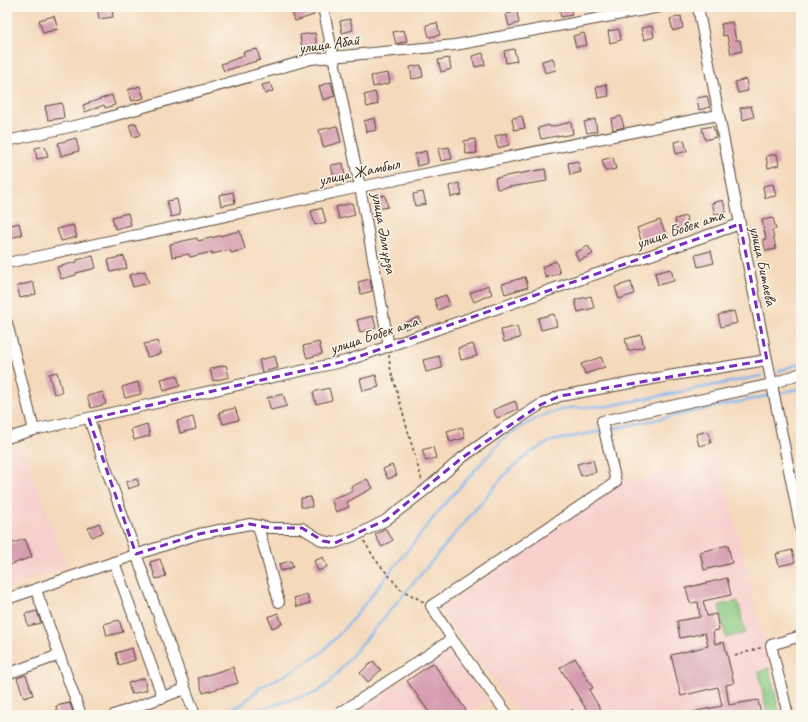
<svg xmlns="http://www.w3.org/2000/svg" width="808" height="722" font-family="Caveat,sans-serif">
  <rect width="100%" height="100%" fill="#fbf7ec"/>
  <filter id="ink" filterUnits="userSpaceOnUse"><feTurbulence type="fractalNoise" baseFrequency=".025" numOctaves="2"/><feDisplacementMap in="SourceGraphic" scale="8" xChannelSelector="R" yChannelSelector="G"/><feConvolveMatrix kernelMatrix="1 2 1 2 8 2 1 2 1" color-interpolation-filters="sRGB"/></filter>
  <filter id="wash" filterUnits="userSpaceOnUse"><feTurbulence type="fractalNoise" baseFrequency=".012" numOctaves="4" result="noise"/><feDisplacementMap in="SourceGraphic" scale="16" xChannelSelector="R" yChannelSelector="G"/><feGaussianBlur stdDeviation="0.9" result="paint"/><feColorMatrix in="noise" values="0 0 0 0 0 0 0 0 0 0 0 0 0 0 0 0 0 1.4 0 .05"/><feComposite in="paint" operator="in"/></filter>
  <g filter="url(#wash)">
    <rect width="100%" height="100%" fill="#f4d9bb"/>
    <!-- built -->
    <g fill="#f7d0cd">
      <path d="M22 445 67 568 7 588V449Z"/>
      <path d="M719 457 782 715H520L440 610 623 482Z"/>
      <path d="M450 649 487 700 466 715H351Z"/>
    </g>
    <!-- green -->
    <g fill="#89ca82" stroke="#627a50">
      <path d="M738 601 745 633 726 638 719 605Z"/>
      <path d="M769 668 780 715H767L759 672Z"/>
    </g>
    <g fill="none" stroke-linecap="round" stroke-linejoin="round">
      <!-- stream -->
      <g stroke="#7fb6ee" stroke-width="2.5">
        <path d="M779 371 801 363"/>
        <path d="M777 394 801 388"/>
        <path d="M607 430 772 395"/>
        <path d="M219 715 241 705 261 687 296 669 320 654 347 626 443 506 503 439 522 426 546 414 569 408 608 406 761 376"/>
        <path d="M240 715 318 692 328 684 508 471 530 453 551 441 602 431"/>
      </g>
    </g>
    <g id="blocks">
      <!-- building -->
      <g fill="#d59baf">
        <path d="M97 7H112L113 17 99 19Z"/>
        <path d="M301 7H311L314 15 295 21 291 10Z"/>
        <path d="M559 7H570L572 15 561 17Z"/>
        <path d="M517 12 519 23 509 26 506 14Z"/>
        <path d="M54 16 58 29 43 33 39 20Z"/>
        <path d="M681 16 683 28 673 31 670 19Z"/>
        <path d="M350 19 353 30 342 33 340 21Z"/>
        <path d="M732 22 736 40H740L742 51 731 54 727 35 723 36 721 24Z"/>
        <path d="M437 23 440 35 429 37 426 25Z"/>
        <path d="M652 26 654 37 644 40 641 28Z"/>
        <path d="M619 29 621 40 610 43 608 31Z"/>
        <path d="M404 30 407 41 396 44 393 32Z"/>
        <path d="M315 33 317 47 302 49 300 35Z"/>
        <path d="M584 33 587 45 576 47 573 36Z"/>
        <path d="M257 49 260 60 224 71 221 64 244 56 243 52Z"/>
        <path d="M514 49 517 61 506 63 504 51Z"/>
        <path d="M483 53 485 65 475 67 472 56Z"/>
        <path d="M449 58 451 69 441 72 438 60Z"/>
        <path d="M553 58 556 70 545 73 542 61Z"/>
        <path d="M421 65 423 77 412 79 410 67Z"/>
        <path d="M388 73 390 83 373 87 371 76Z"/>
        <path d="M746 79 748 91 738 93 735 82Z"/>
        <path d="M331 82 335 96 323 100 319 86Z"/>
        <path d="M270 83 273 91 265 94 262 85Z"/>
        <path d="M606 84 609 96 598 98 596 87Z"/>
        <path d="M140 86 144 98 132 101 128 90Z"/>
        <path d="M375 92 378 104 367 107 364 95Z"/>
        <path d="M112 95 115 105 105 108 104 105 85 112 83 105Z"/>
        <path d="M707 96 710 107 699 110 697 98Z"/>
        <path d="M62 103 64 118 48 120 45 106Z"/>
        <path d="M751 106 754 117 743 120 740 108Z"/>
        <path d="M522 116 525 128 514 130 512 118Z"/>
        <path d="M621 116 624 127 613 130 611 119Z"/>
        <path d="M375 118 377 130 366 132 364 121Z"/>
        <path d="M595 119 597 131 587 133 584 122Z"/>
        <path d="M571 122 573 134 562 136V135L541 139 538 128 549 125 550 127Z"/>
        <path d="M136 123 140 135 133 137 129 125Z"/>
        <path d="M337 126 341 142 323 147 319 130Z"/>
        <path d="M713 126 716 137 705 140 702 128Z"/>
        <path d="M506 133 509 145 498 148 495 136Z"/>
        <path d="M76 138 79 151 61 156 58 143Z"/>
        <path d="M475 139 477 153 466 154 464 141Z"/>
        <path d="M684 140 687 151 676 154 674 142Z"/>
        <path d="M45 146 48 157 37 159 35 148Z"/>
        <path d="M449 147 452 159 441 161 438 149Z"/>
        <path d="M426 151 428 163 417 166 415 154Z"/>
        <path d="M777 154 779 165 768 168 766 156Z"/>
        <path d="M613 157 616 169 605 171 602 160Z"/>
        <path d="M578 161 581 172 570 175 568 163Z"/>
        <path d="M343 163 345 176 334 178 331 165Z"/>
        <path d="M545 169 547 181 497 189 495 178Z"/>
        <path d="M459 183 462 195 451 197 449 186Z"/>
        <path d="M773 184 776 196 765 198 763 186Z"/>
        <path d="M233 192 235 203 221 206 219 195Z"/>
        <path d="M423 192 426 204 415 206 413 194Z"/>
        <path d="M385 195 388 207 377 209 374 198Z"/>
        <path d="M177 199 180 215 171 217 167 201Z"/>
        <path d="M723 200 726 212 715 214 712 203Z"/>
        <path d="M352 203 355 215 339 219 336 207Z"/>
        <path d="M322 208 326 222 315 225 311 211Z"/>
        <path d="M128 213 131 225 115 229 112 217Z"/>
        <path d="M686 216 688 228 677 230 675 219Z"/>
        <path d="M773 218 776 229 772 230 776 249 766 251 763 239H766L762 220Z"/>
        <path d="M660 220 666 235 642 243 637 228Z"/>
        <path d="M19 223 22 235 7 239V226Z"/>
        <path d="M73 225 77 237 61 241 57 229Z"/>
        <path d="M240 231 245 249 231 253 230 250 212 254V252L190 257 189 254 172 257 170 244 197 238 198 241Z"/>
        <path d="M588 246 593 254 579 261 575 253Z"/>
        <path d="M711 251 714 263 698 267 695 255Z"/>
        <path d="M93 256 96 268 76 273V275L61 279 57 267 77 262V260Z"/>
        <path d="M124 256 127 268 111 272 108 260Z"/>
        <path d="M556 261 560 273 546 278 542 267Z"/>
        <path d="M671 269 674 281 658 285 655 273Z"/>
        <path d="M145 271 149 283 133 287 129 275Z"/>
        <path d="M525 277 528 287 505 294 502 284Z"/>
        <path d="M370 279 372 291 361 294 358 282Z"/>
        <path d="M33 282 36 294 20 298 17 286Z"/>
        <path d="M631 282 634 294 619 299 615 287Z"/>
        <path d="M488 285 492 294 474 302 470 293Z"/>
        <path d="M446 295 450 305 438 310 434 299Z"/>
        <path d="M591 296 594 308 578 312 575 300Z"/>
        <path d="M734 311 737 323 721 327 718 315Z"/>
        <path d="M554 314 557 326 541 330 538 318Z"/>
        <path d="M373 316 376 328 360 332 357 320Z"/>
        <path d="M419 317 421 323 405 329 403 324Z"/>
        <path d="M517 326 520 338 504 342 501 330Z"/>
        <path d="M641 335 644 347 628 351 625 339Z"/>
        <path d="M158 341 161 354 147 357 144 344Z"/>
        <path d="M319 342 322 354 307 358 303 346Z"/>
        <path d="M473 344 477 356 461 360 458 348Z"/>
        <path d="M275 356 278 368 262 372 259 360Z"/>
        <path d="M439 356 442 368 426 372 423 360Z"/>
        <path d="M601 357 605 367 585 374 581 364Z"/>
        <path d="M226 365 229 377 213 381 210 369Z"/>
        <path d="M57 372 62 392 54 394 49 374Z"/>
        <path d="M177 375 180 386 164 391 161 379Z"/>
        <path d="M376 375 379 387 363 391 360 379Z"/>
        <path d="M138 382 141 394 125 398 122 387Z"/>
        <path d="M329 388 332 400 316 404 313 392Z"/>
        <path d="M103 392 106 404 91 408 87 396Z"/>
        <path d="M283 394 287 406 271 410 267 398Z"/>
        <path d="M515 401 518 409 497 418 493 410Z"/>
        <path d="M235 408 239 420 223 424 219 412Z"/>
        <path d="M193 417 196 429 180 433 177 421Z"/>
        <path d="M147 424 150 436 134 440 131 429Z"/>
        <path d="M462 427 465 438 450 442 447 431Z"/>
        <path d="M708 431 711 443 699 446 696 434Z"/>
        <path d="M433 447 436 458 426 461 422 450Z"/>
        <path d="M593 460 596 472 581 476 577 464Z"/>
        <path d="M392 465 397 475 388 479 383 469Z"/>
        <path d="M137 479 139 485 128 489 126 482Z"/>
        <path d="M367 479 373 488 347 502 349 507 336 512 331 499 353 491 351 487Z"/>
        <path d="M311 497 312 507H301V498Z"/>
        <path d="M99 523 103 532 92 537 88 528Z"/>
        <path d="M385 528 393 540 382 547 375 535Z"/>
        <path d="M25 539 32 557 7 566V545Z"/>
        <path d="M728 545 732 563 704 570 700 552Z"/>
        <path d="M792 550 795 562 779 566 776 554Z"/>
        <path d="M323 557 327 567 318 571 314 561Z"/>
        <path d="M160 559 166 576 156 579 150 562Z"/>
        <path d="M291 561 293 567 281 571 279 564Z"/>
        <path d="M727 578 731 595 703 601 707 616 716 614 719 630 713 631 715 644 724 642 734 683 726 685 729 705 758 700 761 715H693L692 712 722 706 718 687 681 696 671 655 708 646 705 633 680 638 677 621 700 617 698 602 690 603 686 588Z"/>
        <path d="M307 594 310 603 297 607 294 598Z"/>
        <path d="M37 611 41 623 28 626 25 614Z"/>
        <path d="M278 613 282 624 272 628 268 617Z"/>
        <path d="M119 620 123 632 107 636 104 624Z"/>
        <path d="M132 648 135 660 119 665 116 653Z"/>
        <path d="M575 658 593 688 589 690 601 710 593 715H590L560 668Z"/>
        <path d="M373 661 381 670 368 682 360 673Z"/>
        <path d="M433 663 466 710 458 715H431L407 681Z"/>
        <path d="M233 667 238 683 203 693 198 678Z"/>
        <path d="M26 675 33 695 24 698 17 678Z"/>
        <path d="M144 678 147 690 131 694 128 683Z"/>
        <path d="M70 703 74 715H58L56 706Z"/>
      </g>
    </g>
  </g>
  <g filter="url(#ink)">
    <use href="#blocks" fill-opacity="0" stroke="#574436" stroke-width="1"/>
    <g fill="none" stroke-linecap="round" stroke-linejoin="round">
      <!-- minor casing -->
      <g stroke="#574436" stroke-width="12">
        <g id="minor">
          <path d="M323 7 360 187 389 347"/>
          <path d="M698 7 740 224 801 530"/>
          <path d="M7 141 92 122 311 59 455 45 660 7"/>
          <path d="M7 263 360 187 718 115"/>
          <path d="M7 323 34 430"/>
          <path d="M89 419 136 554 195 715"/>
          <path d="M7 438 34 430 346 361 740 224"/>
          <path d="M258 526 279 602"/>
          <path d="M114 562 163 698"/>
          <path d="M36 590 81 715"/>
          <path d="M7 599 114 562 199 534 250 524 270 528H302L323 541 335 543 359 534 386 520 424 491 463 457 501 430 540 405 560 396 674 375 767 360"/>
          <path d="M7 674 59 655"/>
          <path d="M114 715 185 689"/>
          <path d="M337 715 452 639"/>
          <path d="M508 715 452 639 431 606 616 482 602 421 772 384 801 373"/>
          <path d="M788 715 771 645 801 636"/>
        </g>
      </g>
      <!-- path -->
      <g stroke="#574436" stroke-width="1.5" stroke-dasharray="3 3" stroke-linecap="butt">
        <path d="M389 355 390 367 422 481"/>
        <path d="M364 541 375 559 400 589 424 602"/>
        <path d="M735 656 763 647"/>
        <path d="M572 709 575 715"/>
      </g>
      <!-- minor -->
      <use href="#minor" stroke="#fff" stroke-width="10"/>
    </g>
  </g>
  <!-- marked area -->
  <path fill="none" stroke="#7b2cbf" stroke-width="3" stroke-dasharray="8 5" stroke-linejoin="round" d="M740 224 767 360 560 396 540 405 463 457 386 520 335 543 323 541 302 528H270L250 524 199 534 136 554 89 419 346 361Z"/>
  <g text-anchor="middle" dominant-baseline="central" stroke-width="3" stroke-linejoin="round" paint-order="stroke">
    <!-- street labels -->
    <g font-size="16" fill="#3b2a1e" stroke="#fbf7ec">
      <text transform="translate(329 44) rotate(-8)">улица Абай</text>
      <text transform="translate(359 172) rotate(-12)">улица Жамбыл</text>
      <text transform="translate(680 229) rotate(-19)">улица Бобек ата</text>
      <text transform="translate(384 233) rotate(80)">улица Әлмұрза</text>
      <text transform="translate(763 266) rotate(78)">улица Битаева</text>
      <text transform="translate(374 335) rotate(-18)">улица Бобек ата</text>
    </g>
  </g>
  <!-- margin -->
  <rect width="808" height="722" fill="none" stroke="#fbf7ec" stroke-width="24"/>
</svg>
